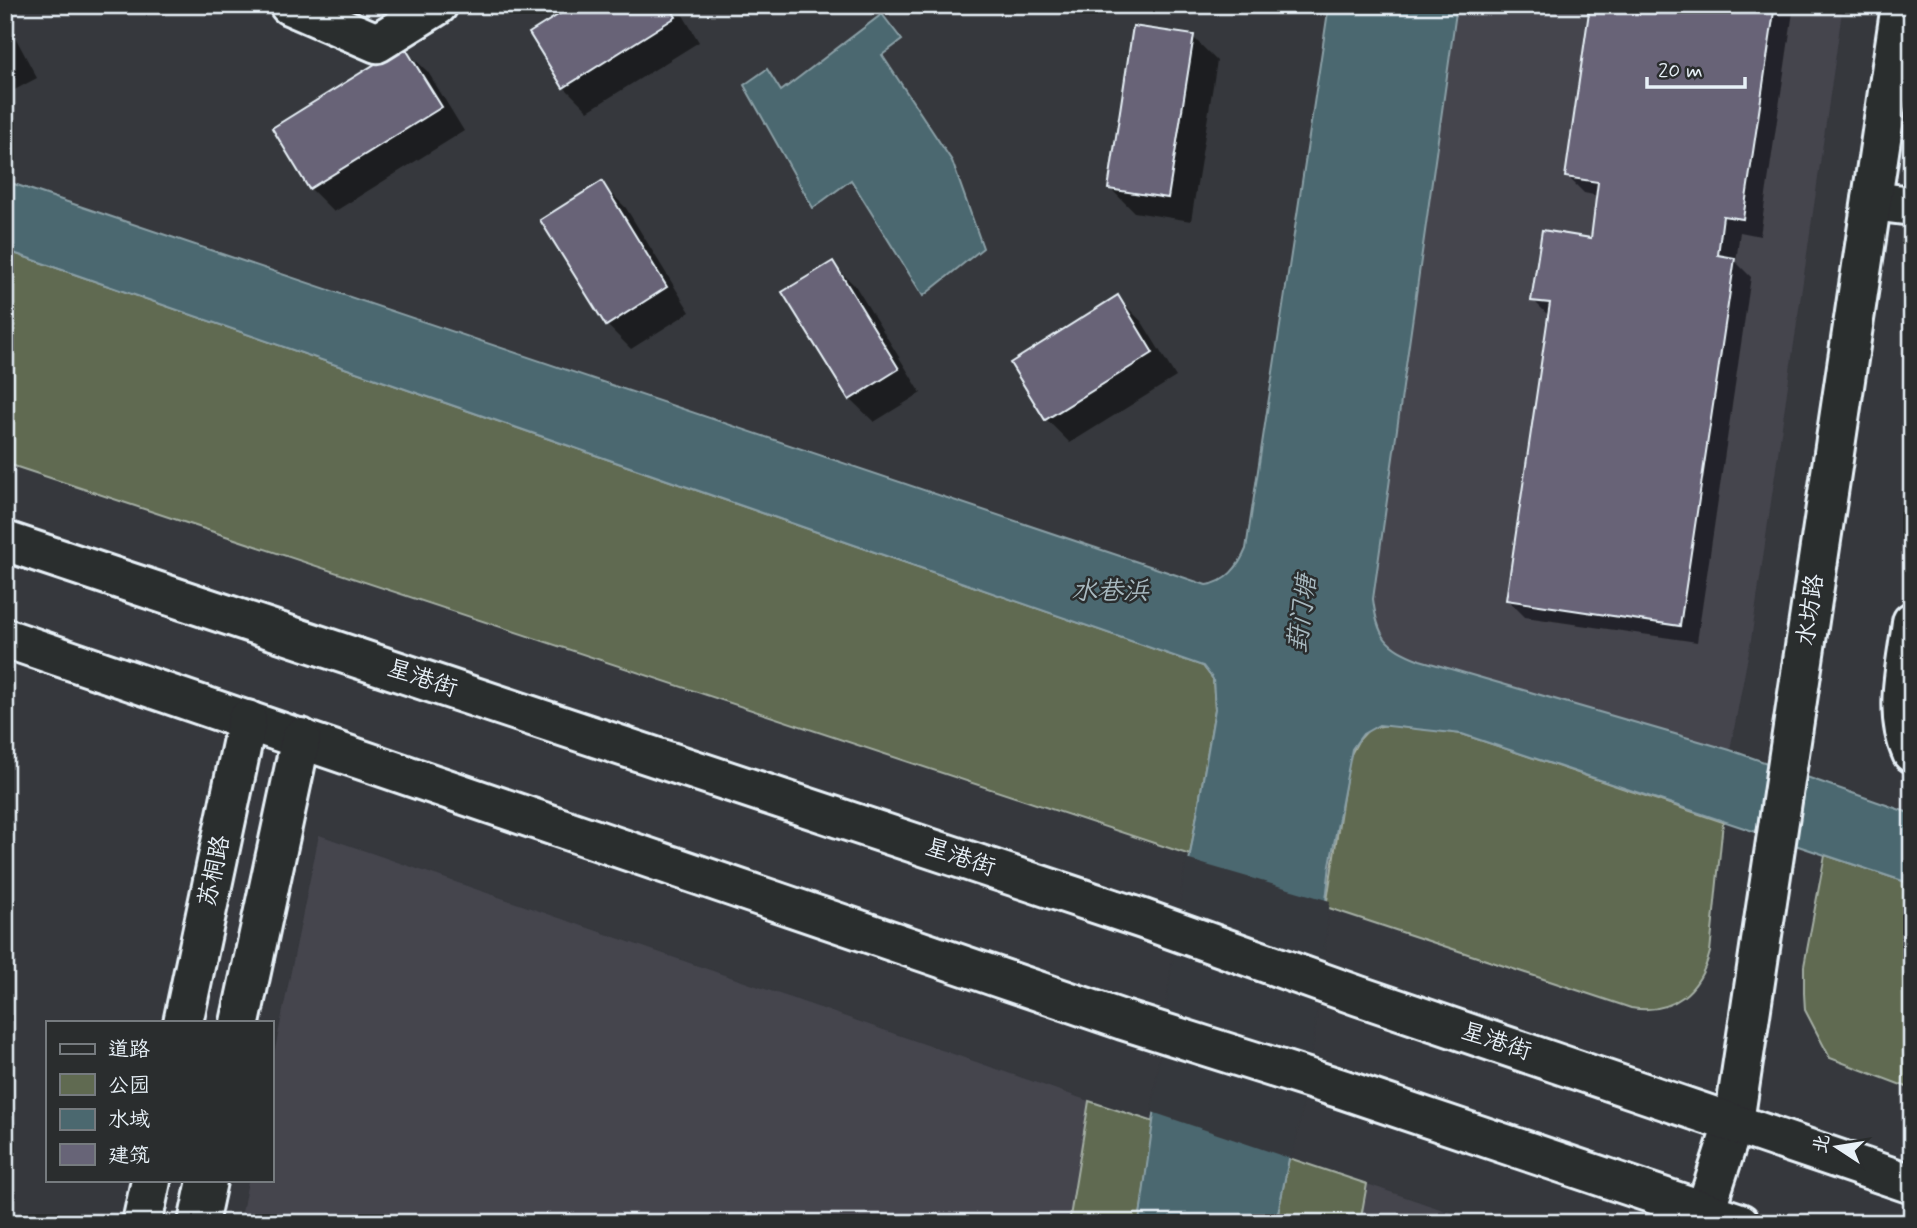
<svg xmlns="http://www.w3.org/2000/svg" width="1917" height="1228" font-family="Mynerve,'LXGW WenKai TC',sans-serif">
  <rect width="100%" height="100%" fill="#36383d"/>
  <filter id="ink" filterUnits="userSpaceOnUse"><feTurbulence type="fractalNoise" baseFrequency=".0143" numOctaves="2"/><feDisplacementMap in="SourceGraphic" scale="14" xChannelSelector="R" yChannelSelector="G"/><feConvolveMatrix kernelMatrix="1 2 1 2 8 2 1 2 1" color-interpolation-filters="sRGB"/></filter>
  <g filter="url(#ink)">
    <!-- built -->
    <g fill="#45454e">
      <path d="M1457 5H1843L1751 640 1730 750 1420 660 1393 649 1381 632 1373 599Z"/>
      <path d="M319 835 1089 1101 1069 1223H240L248 1181H271V1069Z"/>
      <path d="M1367 1184 1481 1223H1360Z"/>
    </g>
    <!-- green -->
    <g fill="#606a51" stroke="#a4aea4" stroke-width="2">
      <path d="M5 250 1203 666 1213 679 1215 709 1190 855 5 463Z"/>
      <path d="M1394 724 1462 734 1723 822 1710 952C1700 991 1673 1015 1631 1008L1326 907 1349 758 1358 741 1370 728Z"/>
      <path d="M1825 855 1912 884V1089L1830 1058 1805 1010 1804 993V966Z"/>
      <path d="M1089 1101 1154 1122 1139 1223H1069Z"/>
      <path d="M1289 1158 1367 1184 1360 1223H1276Z"/>
    </g>
    <!-- water -->
    <g fill="#4b686f" stroke="#8a9fa6" stroke-width="2">
      <path d="M1329 5H1457L1373 599C1378 638 1385 646 1420 660L1730 750 1912 814V884L1462 734 1379 725 1363 734 1352 749 1330 865 1307 1070 1276 1223H1139L1190 855 1215 709 1213 679 1203 666 5 250V181L1206 585C1226 583 1239 566 1246 549Z"/>
      <path d="M882 14 902 40 882 55 952 161 983 248 923 296 851 180 813 208 744 85 767 69 781 91Z"/>
    </g>
    <!-- pier -->
    <path fill="#36383d" d="M1186 859 1330 901 1310 1070 1292 1159 1152 1112Z"/>
    <!-- shadow -->
    <g fill="#0007">
      <path d="M577 5H677L699 42 588 111 564 87Z"/>
      <path d="M1592 5H1794L1760 236 1740 232 1736 262 1751 277 1697 642 1525 617 1508 600 1549 316 1533 300 1592 240 1598 196 1584 193 1567 176Z"/>
      <path d="M5 18 37 78 5 95Z"/>
      <path d="M1193 37 1217 61 1191 221 1134 212 1110 188Z"/>
      <path d="M404 49 428 72 464 131 334 212 310 188Z"/>
      <path d="M602 184 626 208 690 312 631 349 607 325Z"/>
      <path d="M832 263 856 287 921 393 874 422 850 399Z"/>
      <path d="M1118 298 1142 322 1176 377 1070 443 1046 419Z"/>
    </g>
    <!-- building -->
    <g fill="#676477" stroke="#e8f1f8" stroke-width="2">
      <path d="M574 5H669L676 17 563 88 529 33Z"/>
      <path d="M1590 5H1775L1743 219 1723 216 1718 255 1735 258 1680 626 1506 600 1550 303 1531 301 1542 230 1591 238 1598 182 1565 177Z"/>
      <path d="M1133 26 1194 35 1168 198 1108 189Z"/>
      <path d="M404 46 442 107 309 189 272 128Z"/>
      <path d="M602 181 667 287 606 326 540 220Z"/>
      <path d="M833 261 899 369 849 400 782 292Z"/>
      <path d="M1118 295 1153 353 1045 420 1010 363Z"/>
    </g>
    <g fill="none" stroke-linecap="round" stroke-linejoin="round">
      <!-- minor casing -->
      <g stroke="#e8f1f8" stroke-width="44">
        <g id="minor">
          <path d="M289 5 377 43 438 5"/>
          <path d="M1872 201 1912 206"/>
          <path d="M1912 622C1907 664 1893 713 1912 753"/>
          <path d="M1705 1211 1734 1122 1901 5"/>
        </g>
      </g>
      <!-- major casing -->
      <g stroke="#e8f1f8" stroke-width="44">
        <g id="major">
          <path d="M5 541 1143 919 1359 996 1912 1184"/>
          <path d="M5 638 1123 1020 1342 1089 1740 1223"/>
          <path d="M183 1023 247 720"/>
          <path d="M240 1023 301 738"/>
          <path d="M142 1223 151 1181"/>
          <path d="M198 1223 207 1181"/>
        </g>
      </g>
      <!-- minor -->
      <use href="#minor" stroke="#2a2d2e" stroke-width="38"/>
      <!-- major -->
      <use href="#major" stroke="#2a2d2e" stroke-width="38"/>
    </g>
  </g>
  <g text-anchor="middle" dominant-baseline="central" stroke-width="5" stroke-linejoin="round" paint-order="stroke">
    <!-- street labels -->
    <g font-size="24" fill="#e8f1f8" stroke="#2a2d2e">
      <text transform="translate(1811 610) rotate(-82)">水坊路</text>
      <text transform="translate(422 679) rotate(18)">星港街</text>
      <text transform="translate(960 858) rotate(18)">星港街</text>
      <text transform="translate(215 871) rotate(-78)">苏桐路</text>
      <text transform="translate(1496 1042) rotate(18)">星港街</text>
    </g>
    <!-- water labels -->
    <g font-size="26" font-style="italic" fill="#a9bac1" stroke="#2a2d2e">
      <text x="1110" y="592">水巷浜</text>
      <text transform="translate(1303 614) rotate(-82)">葑门塘</text>
    </g>
  </g>
  <!-- margin -->
  <rect width="1917" height="1228" fill="none" stroke="#2a2d2e" stroke-width="28"/>
  <rect x="14" y="14" width="1889" height="1200" fill="none" stroke="#e8f1f8" stroke-width="2.5" filter="url(#ink)"/>
  <!-- legend -->
  <rect x="46" y="1021" width="228" height="161" fill="#2a2d2e" stroke="#767b7f" stroke-width="2"/>
  <rect x="60" y="1044" width="35" height="10" fill="#2a2d2e" stroke="#767b7f" stroke-width="2"/>
  <text x="108" y="1056" font-size="21" fill="#e8f1f8">道路</text>
  <rect x="60" y="1074" width="35" height="21" fill="#606a51" stroke="#767b7f" stroke-width="2"/>
  <text x="108" y="1092" font-size="21" fill="#e8f1f8">公园</text>
  <rect x="60" y="1109" width="35" height="21" fill="#4b686f" stroke="#767b7f" stroke-width="2"/>
  <text x="108" y="1126" font-size="21" fill="#e8f1f8">水域</text>
  <rect x="60" y="1144" width="35" height="21" fill="#676477" stroke="#767b7f" stroke-width="2"/>
  <text x="108" y="1162" font-size="21" fill="#e8f1f8">建筑</text>
  <!-- north arrow -->
  <g transform="translate(1837 1147) rotate(282)" stroke="#2a2d2e" stroke-width="5" paint-order="stroke">
  <path d="M0-5L12 26L0 18L-12 26Z" fill="#e8f1f8"/>
  <text y="-10" font-size="19" font-weight="bold" text-anchor="middle" fill="#e8f1f8">北</text>
  </g>
  <!-- scale -->
  <path d="M1647 77v10h98v-10" fill="none" stroke="#e8f1f8" stroke-width="3.5"/>
  <text x="1658" y="77" font-size="21" fill="#e8f1f8" stroke="#2a2d2e" stroke-width="5" paint-order="stroke">20 m</text>
</svg>
